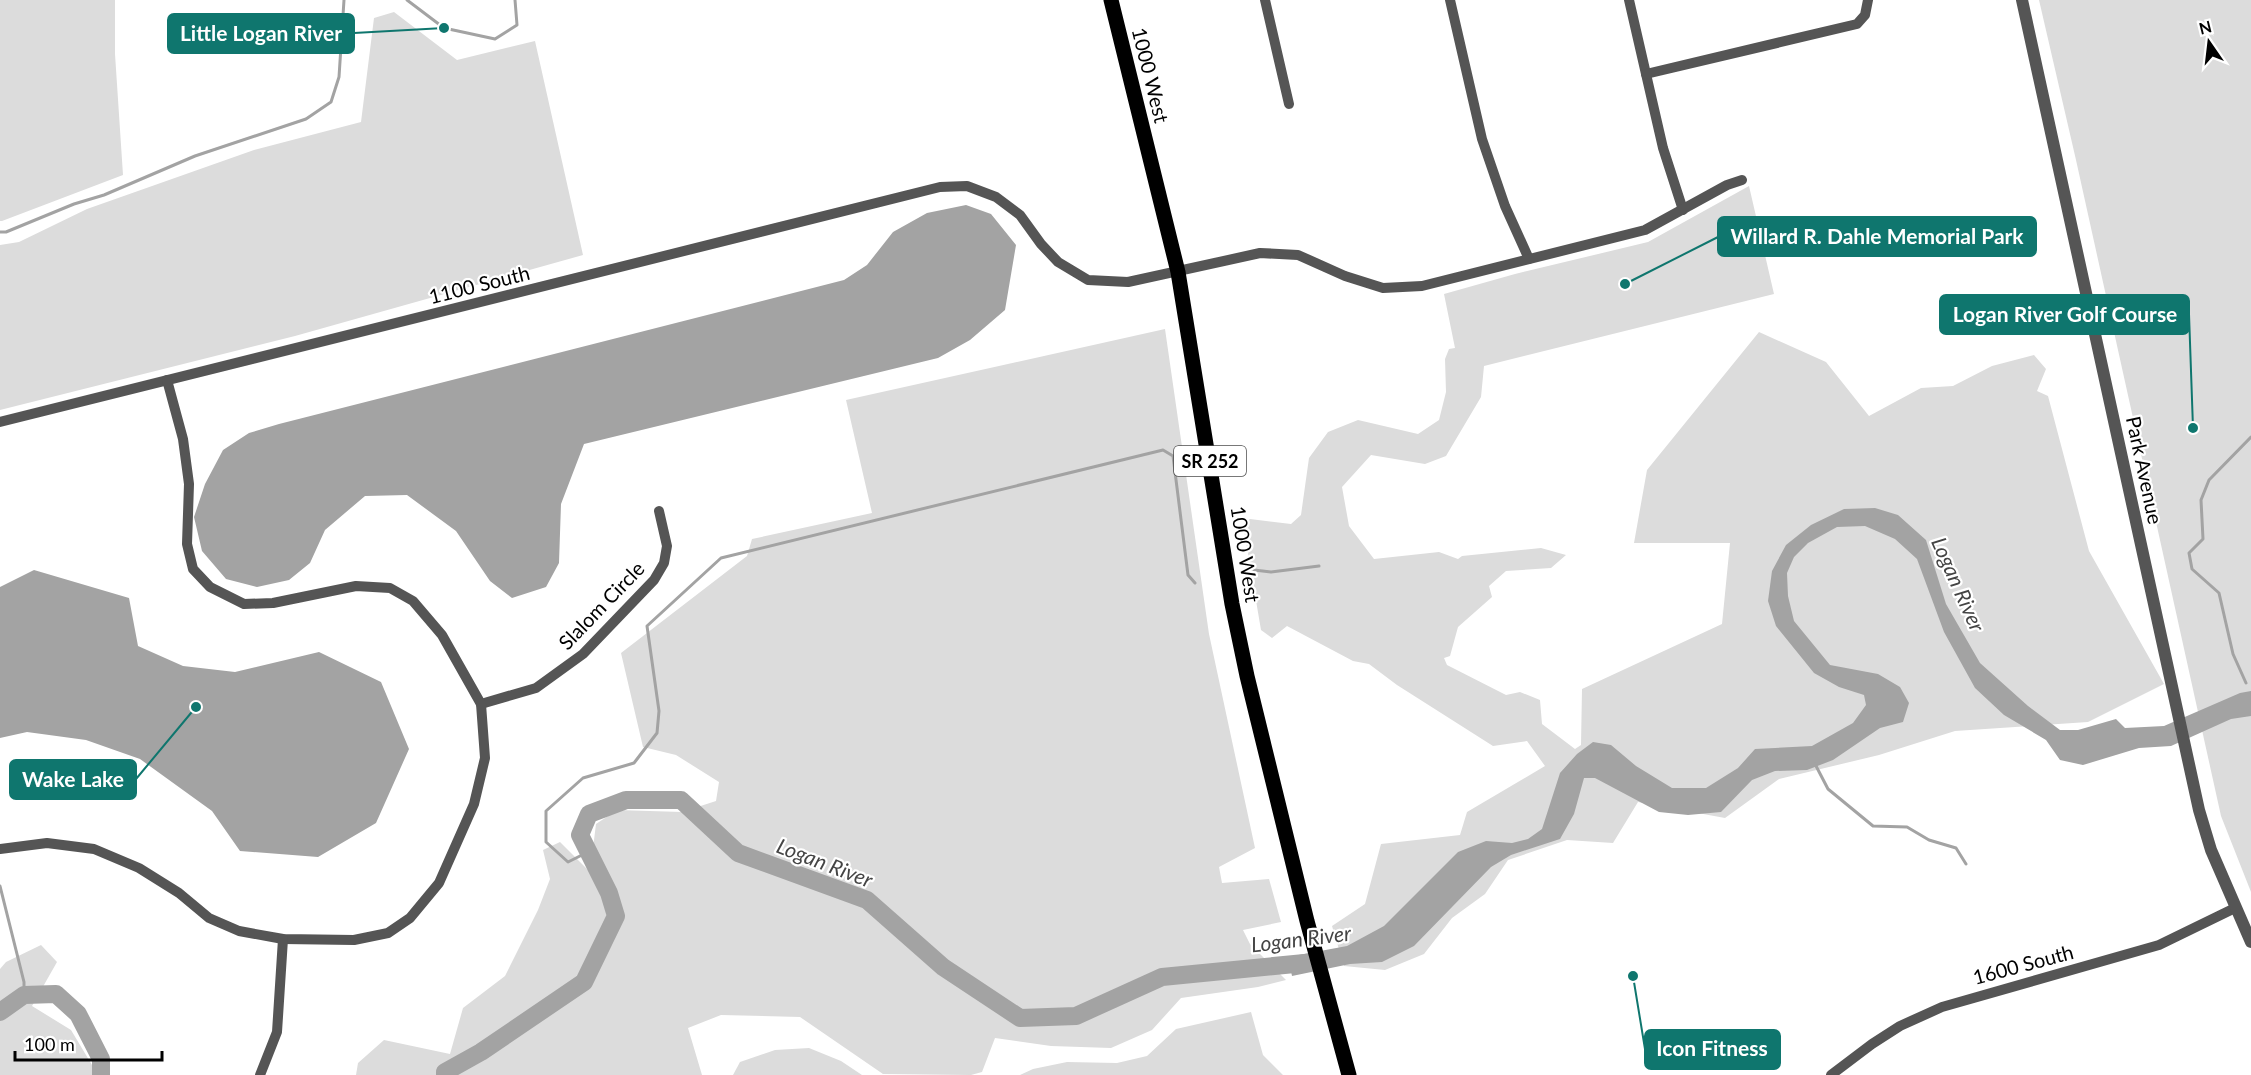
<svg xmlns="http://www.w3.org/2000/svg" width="2251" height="1075" font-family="Lato,sans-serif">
  <rect width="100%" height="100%" fill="#fff"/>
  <!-- green -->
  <g fill="#dcdcdc">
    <path d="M0 0H115V54L123 175 2 221H0Z"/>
    <path d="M2039 0H2251V892L2221 816 2076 160Z"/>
    <path d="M394 12 457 60 535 41 583 255 295 336 0 410V245L19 242 87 209 254 150 361 122 374 18Z"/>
    <path d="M1749 186 1774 294 1484 366 1481 397 1446 456 1425 464 1371 455 1342 487 1349 526 1374 559 1439 552 1458 559 1462 556 1541 548 1566 555 1551 568 1506 571 1489 586 1492 597 1458 627 1450 656 1444 658 1447 665 1506 695 1520 692 1540 700 1542 724 1575 749 1581 745 1582 689 1722 624 1730 543H1634L1647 470 1759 332 1826 362 1869 416 1921 388 1953 386 1992 366 2034 355 2046 369 2037 391 2048 396 2089 551 2164 684 2088 722 1955 731 1879 755 1779 779 1725 818 1638 802 1613 843 1567 840 1508 860 1485 894 1452 918 1424 954 1385 970 1344 966 1332 926 1365 904 1381 844 1460 835 1467 812 1545 766 1527 741 1493 746 1397 685 1369 664 1353 661 1287 626 1272 638 1261 630 1243 524 1250 519 1291 524 1301 515 1309 458 1328 432 1358 420 1418 434 1439 420 1446 392 1445 359 1449 349 1455 348 1444 294 1515 274 1648 242Z"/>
    <path d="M1165 329 1209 634 1255 848 1219 867 1222 883 1269 879 1281 922 1243 930 1250 944 1286 980 1258 987 1181 998 1152 1030 1111 1048 1051 1046 995 1038 982 1072 971 1075 883 1074 800 1017 721 1015 688 1028 702 1075H356L358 1063 384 1040 450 1054 463 1008 505 976 538 910 550 879 543 850 560 842 590 872 596 824 617 810 682 812 716 801 719 782 676 755 643 747 621 653 747 556 752 539 872 513 846 400Z"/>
    <path d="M41 945 57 962 32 1006 71 1030 95 1070 94 1075H0V969L6 962Z"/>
    <path d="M1251 1012 1263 1055 1283 1075H1020L1033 1069 1067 1062 1117 1063 1147 1056 1176 1029Z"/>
    <path d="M809 1048 841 1061 862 1075H733L740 1062 775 1050Z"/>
  </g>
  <!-- water -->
  <g fill="#a3a3a3">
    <path d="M966 205 991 214 1016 245 1005 310 970 340 938 358 584 444 561 504 559 563 546 587 512 598 490 581 456 531 407 495 365 496 325 530 310 563 289 580 257 587 226 579 202 551 194 517 205 484 223 450 249 433 279 424 844 280 867 265 893 232 927 213Z"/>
    <path d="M1875 508 1898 515 1926 540 1946 604 1980 663 2028 706 2060 730H2078L2116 719 2125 728 2164 726 2240 693 2251 691V716L2231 719 2171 746 2139 748 2083 765 2060 760 2046 740 2004 715 1975 688 1944 632 1917 559 1895 539 1865 526 1837 527 1808 543 1794 557 1787 573 1788 596 1794 621 1830 665 1878 674 1900 687 1909 703 1903 722 1880 728 1833 760 1807 770 1775 771 1752 780 1721 812 1688 815 1659 812 1595 778H1584L1574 814 1560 839 1511 855 1491 867 1414 946 1382 962 1350 964 1292 976 1288 957 1347 946 1384 926 1458 852 1486 841 1512 843 1528 839 1542 829 1560 773 1577 754 1593 742 1611 745 1636 766 1672 788H1706L1738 768 1755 749 1812 746 1853 723 1866 705 1864 695 1839 687 1814 673 1776 626 1768 601 1772 571 1786 545 1811 525 1844 509Z"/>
    <path d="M34 570 129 598 138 646 183 666 235 672 319 652 381 682 409 749 376 823 318 857 240 851 212 811 140 759 86 740 27 732 0 738V587Z"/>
  </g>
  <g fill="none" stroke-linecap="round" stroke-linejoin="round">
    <!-- stream -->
    <g stroke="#a3a3a3" stroke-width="3">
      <path d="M407 0 444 28 495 39 517 25 515 0"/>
      <path d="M0 232H6L74 204 104 195 195 156 306 119 331 102 339 77 344 0"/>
      <path d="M1254 570 1271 572 1319 566"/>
      <path d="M2246 683 2233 654 2219 593 2192 569 2189 553 2203 539 2201 500 2209 480 2251 437"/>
      <path d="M1815 764 1828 789 1873 826 1907 827 1929 840 1956 848 1966 864"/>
      <path d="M588 852 568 862 546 842V811L583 778 634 763 657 733 659 711 647 626 721 558 1163 450 1173 456 1188 575 1195 583"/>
      <path d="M0 886 24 982V995"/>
    </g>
    <!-- river -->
    <g stroke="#a3a3a3" stroke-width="18">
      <path d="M0 1012 24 995 56 994 78 1014 101 1059V1075"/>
      <path d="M445 1075V1072L481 1052 584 982 616 916 609 893 580 835 589 814 626 800H681L738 853 867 900 943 967 1020 1018 1076 1016 1162 977 1315 962"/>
    </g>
    <!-- minor -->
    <g stroke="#555" stroke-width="10">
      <path d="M1265 0 1289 104"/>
      <path d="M1450 0 1482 139 1505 206 1529 259"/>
      <path d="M1629 0 1663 148 1683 210"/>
      <path d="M1646 74 1857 24 1865 15 1868 0"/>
      <path d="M0 422 940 187 967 186 996 197 1020 215 1041 244 1058 262 1088 280 1128 282 1260 253 1298 255 1345 276 1383 288 1422 286 1645 230 1727 185 1742 180"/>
      <path d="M481 704 536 688 583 654 654 580 664 563 667 546 659 511"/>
      <path d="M0 849 47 843 94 849 139 868 179 893 209 918 239 931 283 939 354 940 388 933 410 918 439 883 474 804 485 758 481 704 442 635 413 601 390 588 356 586 273 603 244 604 210 587 193 569 187 544 189 484 183 439 167 380"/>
      <path d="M260 1075 277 1032 283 939"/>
      <path d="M1831 1075 1872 1044 1900 1026 1942 1007 2159 945 2235 908"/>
    </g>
    <!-- tertiary -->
    <path stroke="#555" stroke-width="12" d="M2022 0 2199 810 2211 850 2251 942"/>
    <!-- primary -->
    <path stroke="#000" stroke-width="15" d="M1111 0 1178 272 1232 604 1247 676 1307 921 1349 1075"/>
  </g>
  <g text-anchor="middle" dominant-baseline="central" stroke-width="4.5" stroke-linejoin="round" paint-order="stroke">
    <!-- shield labels -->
    <rect fill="#fff" stroke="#4c4c4c" stroke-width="1.5" x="1174" y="446" width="72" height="30" rx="4.5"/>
    <g font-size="18" font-weight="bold" fill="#000">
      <text x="1210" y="461">SR 252</text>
    </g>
    <!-- street labels -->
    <g font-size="20" fill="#000" stroke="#fff">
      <text transform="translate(1151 75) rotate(76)">1000 West</text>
      <text transform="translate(479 284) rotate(-14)">1100 South</text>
      <text transform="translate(2145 470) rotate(78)">Park Avenue</text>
      <text transform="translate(1246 554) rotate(81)">1000 West</text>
      <text transform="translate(601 605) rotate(-46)">Slalom Circle</text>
      <text transform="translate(2023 964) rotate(-15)">1600 South</text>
    </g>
    <!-- water labels -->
    <g font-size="21" font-style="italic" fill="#444" stroke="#fff">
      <text transform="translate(1959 584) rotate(66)">Logan River</text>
      <text transform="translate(825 862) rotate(21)">Logan River</text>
      <text transform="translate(1301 938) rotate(-7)">Logan River</text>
    </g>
  </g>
  <!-- callouts -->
  <path fill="none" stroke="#0f766e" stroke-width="2" d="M444 28L354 33M1625 284L1718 237M2193 428L2189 314M196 707L136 779M1633 976L1645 1049"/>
  <g fill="#0f766e" stroke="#fff" stroke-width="2">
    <circle cx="444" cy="28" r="6"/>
    <circle cx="1625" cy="284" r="6"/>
    <circle cx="2193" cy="428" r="6"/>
    <circle cx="196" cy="707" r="6"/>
    <circle cx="1633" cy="976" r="6"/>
  </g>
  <g fill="#0f766e" stroke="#0f766e" stroke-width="2">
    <rect x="168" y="14" width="186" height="39" rx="6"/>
    <rect x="1718" y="217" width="318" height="39" rx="6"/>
    <rect x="1940" y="295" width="249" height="39" rx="6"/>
    <rect x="10" y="760" width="126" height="39" rx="6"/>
    <rect x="1645" y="1030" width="135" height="39" rx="6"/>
  </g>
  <g font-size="21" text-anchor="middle" font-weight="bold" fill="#fff">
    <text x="261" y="41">Little Logan River</text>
    <text x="1877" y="244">Willard R. Dahle Memorial Park</text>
    <text x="2065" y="322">Logan River Golf Course</text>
    <text x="73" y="787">Wake Lake</text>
    <text x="1712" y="1056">Icon Fitness</text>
  </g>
  <!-- north arrow -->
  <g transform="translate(2209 42) rotate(346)" stroke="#ffffff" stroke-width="4.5" paint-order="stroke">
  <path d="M0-4.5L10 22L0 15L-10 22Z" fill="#000000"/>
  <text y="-9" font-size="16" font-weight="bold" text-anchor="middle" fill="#000000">N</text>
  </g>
  <!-- scale -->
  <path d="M15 1051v9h147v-9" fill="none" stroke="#000000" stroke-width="3"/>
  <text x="24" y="1051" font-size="18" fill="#000000" stroke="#ffffff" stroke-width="4.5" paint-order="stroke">100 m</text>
</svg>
